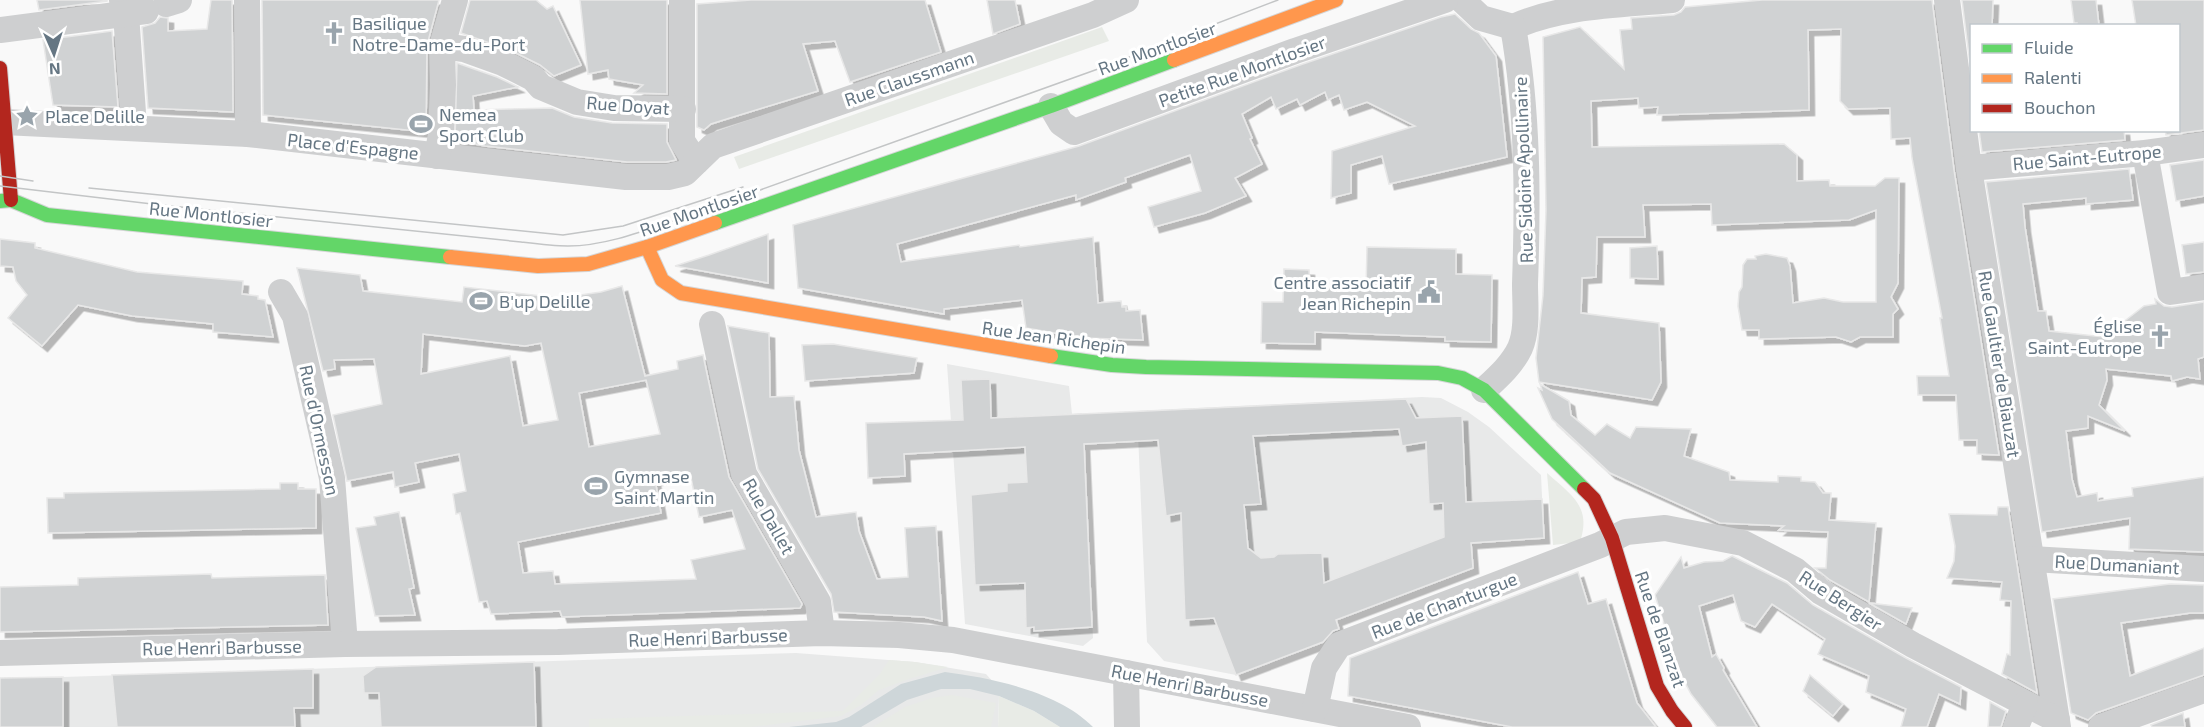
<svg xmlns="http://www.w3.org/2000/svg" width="2204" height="727" font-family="'Exo 2',sans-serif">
  <defs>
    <filter id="shadow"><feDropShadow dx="5.5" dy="5.5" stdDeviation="0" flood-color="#0004"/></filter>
  </defs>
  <rect width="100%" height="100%" fill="#f9f9f9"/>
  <!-- built -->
  <g fill="#e8e9e9">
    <path d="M947 364 1069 386 1072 414 1082 413 1093 638 1083 646 965 624Z"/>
    <path d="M1422 397 1441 398 1468 412 1489 427 1541 475 1544 538 1471 543 1473 568 1336 620 1342 635 1236 675 1164 661 1147 642 1137 411Z"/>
    <path d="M796 653 915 662 986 674 994 683 999 696 998 727H0V678L63 677Z"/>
  </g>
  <!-- green -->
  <g fill="#e8ebe6">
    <path d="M1102 27 1109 41 739 169 734 157Z"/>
    <path d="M1547 473C1571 495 1592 506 1580 542L1553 545Z"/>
    <path d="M889 660 915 662 948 667 906 680 879 690 861 705 841 716 751 727H589V719L843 711 880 674Z"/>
    <path d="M952 695 996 703 991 727H873L905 707 932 698Z"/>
    <path d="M999 696 1034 711 1060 727H998Z"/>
  </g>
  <!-- water -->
  <path fill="#ced6d9" d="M945 672C992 678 1059 692 1093 727H1060L1034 711 999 696 970 689H941L907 700 861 727H789L836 722 849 717 901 684Z"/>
  <!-- building -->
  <g fill="#d0d2d3" stroke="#e8e8e8" stroke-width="1.5" fill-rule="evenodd" filter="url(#shadow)">
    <path d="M37 0H107V1L39 10Z"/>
    <path d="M211 0H232L233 112 148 108 142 27 155 23 160 17 168 18V31L207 29Z"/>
    <path d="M262 0H439L427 45 426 132 263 115Z"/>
    <path d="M470 0H536L547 9 553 6 581 65 554 76 540 65 510 50 461 33Z"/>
    <path d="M580 0H667V94L634 93 643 85 609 79 608 70 588 74Z"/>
    <path d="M751 0H925L941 52 850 82 835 41 803 44 818 91 730 118 711 124 704 130 697 127V4Z"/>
    <path d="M987 0H1015L1020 24 993 34Z"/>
    <path d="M1762 0H1932L1954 170 1999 455 1977 454V440H1959L1956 395H1918L1917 376H1949L1940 318H1942L1912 158 1910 138 1891 139 1890 108 1848 109 1840 101 1841 29 1808 30 1809 110 1657 115 1658 107 1639 108 1638 98 1591 101 1592 147 1784 144 1797 155V181L1829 180 1830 186H1875L1885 178H1899L1898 283 1891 297 1898 309 1893 314V337H1860L1851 342 1836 337 1759 339V330H1742L1738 306 1739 292 1742 287 1743 265 1747 259H1756L1755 256 1766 254 1787 258 1790 266 1793 303 1824 298 1843 302H1876V210L1849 220 1712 225 1711 204 1643 205 1645 237H1597L1596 277 1582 278 1581 313 1659 323 1661 382 1652 400 1539 382 1536 358 1543 295 1546 210 1543 37 1580 27 1624 69 1620 30 1632 29 1631 18 1674 15 1681 12 1685 7Z"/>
    <path d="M1962 0H1993L1992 26H1971V72Z"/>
    <path d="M2071 0H2096L2099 26H2077V23H2074Z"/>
    <path d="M2132 0H2204V130L2166 135 2165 130H2178V26H2136Z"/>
    <path d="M1455 14 1471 29 1479 33 1496 56 1507 157 1389 184 1382 156 1351 165V193L1331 198 1332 151 1415 126 1367 102 1344 110 1339 95 1328 100 1325 92 1300 105 1297 99 1276 109 1271 97 1242 114 1252 138 1250 139 1262 164 1235 178 1246 196 1205 213 1154 227 1148 207 1201 191 1190 155 1125 178 1126 182 1076 200V195L897 244 901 262 1019 245 1020 247 1093 237 1098 303 1121 301 1122 307H1126V311L1140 310 1143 340 1083 338 1026 328 1022 300 944 309V314L798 288 793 225 1079 146 1300 65 1441 17Z"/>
    <path d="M112 31 118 107 53 105 43 40Z"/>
    <path d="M457 63 497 77 518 87 473 96 474 110 552 108 574 117 612 123 667 124V142L676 160 666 162H627L485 146 455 140Z"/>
    <path d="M1979 130H2124L2125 140 1982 152Z"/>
    <path d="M2204 160V196L2176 201 2170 165Z"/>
    <path d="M2129 169 2133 200 2086 204V198L2023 204 2025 227 2038 311H2046L2049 331 2104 337 2144 306 2156 304 2155 299 2164 306 2172 307 2204 302V357L2198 359 2200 379 2187 377 2172 381 2171 376 2106 369 2107 380 2099 405 2125 431 2088 416V428L2066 431 2072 479 2077 497 2097 493 2098 501 2133 496 2132 488 2204 477V552L2129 549 2130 518 2042 532 1986 182Z"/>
    <path d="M768 234V283L675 266 709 255Z"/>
    <path d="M0 239 35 243V248L137 272 243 281 242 294 258 296V299L265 300 273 337 213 332V324L132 316 78 305 42 346 8 318 27 295 16 281 13 267 0 266Z"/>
    <path d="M2204 242V272L2186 274 2182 245Z"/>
    <path d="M1657 246 1658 279 1630 278V248Z"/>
    <path d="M1367 247 1456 249V274L1492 275 1491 342 1445 341V337L1315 332V344L1261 343 1262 302H1283L1284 269 1309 270 1310 287 1366 289Z"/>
    <path d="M297 268 360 275 363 291 462 302 464 287 559 298 601 292 622 286 645 376 678 369 677 361 703 355 729 477 802 604 800 608 562 617 560 611 491 614 487 601 479 602 460 513 456 514 453 494 466 491 459 454 415 463 419 482 395 487 393 472 347 481 333 415 382 404 374 359 334 360 335 369 323 371ZM423 334 525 346 541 343 558 420 523 426 510 356 421 374ZM646 380 660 434 589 447 579 393ZM690 473 699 517 732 510 745 549 691 560 696 579 555 584 553 571 523 573 518 542 661 513 655 480Z"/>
    <path d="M728 326 769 333 770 397 794 396 799 450 816 517 856 512 859 531 877 579 908 577 905 528 936 526 942 621 924 617 834 612 831 594 758 469Z"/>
    <path d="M833 344 917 358 914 373 805 381 802 345Z"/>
    <path d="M990 379 991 418 1406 399 1416 418 1462 416 1466 502 1542 499 1544 538 1471 543 1473 568 1336 620 1339 629 1333 631 1323 642 1236 675 1214 618 1185 620 1181 513 1166 516 1158 440 1084 444 1092 627 1034 631V627L1026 628 1025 583 975 585 971 495 1007 491V483L1027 482 1025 447 904 454 905 476 868 478 866 423 963 420 961 380ZM1399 429 1402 446 1426 442 1429 504 1443 503 1444 537 1324 583 1322 553 1278 554 1274 557 1261 558 1248 548 1244 505 1261 504 1253 436Z"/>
    <path d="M1540 384 1569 401 1571 415 1595 435 1607 424 1630 438 1636 427 1691 429 1684 456 1729 472 1730 480 1778 482V476L1801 477V481L1815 482 1823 493H1831L1829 520 1876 523 1869 602 1830 580 1815 568H1826L1828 532 1779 530 1784 526 1720 523 1610 473 1552 419 1538 388 1542 390Z"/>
    <path d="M280 483H298V489H316V528L48 533 47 498H64V493L280 489Z"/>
    <path d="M1998 507H2008L2037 693 2002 674 2007 654 2010 655 2011 601 2000 600 2002 582 1947 578 1954 561 1955 546 1949 514 1997 515Z"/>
    <path d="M399 512 414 588 409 589 415 615 375 616 356 528 376 525 374 517Z"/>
    <path d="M1732 556 1787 583 1813 605 1906 658 1961 687 1960 704 1939 694 1927 727H1901L1906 709 1866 692 1869 676 1818 654 1825 639 1772 604 1755 627 1741 621 1733 595 1699 606 1712 657 1716 654 1724 668 1723 670 1757 727H1717L1691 694 1678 669 1655 595 1681 557 1684 568 1704 562 1723 561Z"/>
    <path d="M1578 572 1588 604 1606 599 1637 703 1656 727H1512L1348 696 1350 658Z"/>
    <path d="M211 574 212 578 325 575 328 625 0 632V587L78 585V578Z"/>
    <path d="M2170 584 2204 585V613H2190L2121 623 2130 676 2204 648V675L2096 713 2088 720 2071 713 2053 599Z"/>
    <path d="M1869 603 1912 608 1906 624Z"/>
    <path d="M534 662 536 727H381L379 693H364L363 676 376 667Z"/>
    <path d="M313 669V708H294L295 727H117L112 675Z"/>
    <path d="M1810 675 1843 704 1833 716 1803 691Z"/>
    <path d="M63 677V727H0V678Z"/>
    <path d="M1990 702 2006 711 2001 727H1988Z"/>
    <path d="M2183 713 2185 727H2152L2151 725Z"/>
  </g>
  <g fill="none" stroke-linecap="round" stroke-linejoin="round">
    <!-- fast casing -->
    <g stroke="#d5d6d7" stroke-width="16">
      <g id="fast">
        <path d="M0 201 11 200 47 215 450 257"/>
        <path d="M715 223 1051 106 1174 60"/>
        <path d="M1051 356 1112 365 1146 367 1438 373 1462 378 1484 390 1584 489"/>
      </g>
    </g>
    <!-- slow casing -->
    <g stroke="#d5d6d7" stroke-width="16">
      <g id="slow">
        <path d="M1174 60 1336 0"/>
        <path d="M647 247 662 280 681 293 1051 356"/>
        <path d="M450 257 538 266 588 264 647 247 715 223"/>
      </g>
    </g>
    <!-- jam casing -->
    <g stroke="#d5d6d7" stroke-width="16">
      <g id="jam">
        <path d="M0 68 11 200"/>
        <path d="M1584 489 1594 499 1612 538 1657 686 1672 711 1685 727"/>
      </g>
    </g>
    <!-- street -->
    <g stroke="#cecfd0" stroke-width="26">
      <path d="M122 0 126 14 134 127"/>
      <path d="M247 0 248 134"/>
      <path d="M682 0V141L696 162"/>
      <path d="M1462 0 1481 18 1513 27"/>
      <path d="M1947 0 1969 168 2058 727"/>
      <path d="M166 4 179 0"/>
      <path d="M1513 27C1562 5 1620 5 1672 0"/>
      <path d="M0 30 146 11"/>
      <path d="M442 46 464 49 503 63 533 78 541 87 577 102 614 108 683 109"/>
      <path d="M1051 106 1061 123 1074 132 1295 51 1445 0"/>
      <path d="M4 122 248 134 626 177H668L685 173 713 146 1093 15 1126 0"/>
      <path d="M2145 153 2170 292 2204 287"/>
      <path d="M437 156 441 135 443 85 442 46 455 0"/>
      <path d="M1969 168 2145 153 2204 145"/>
      <path d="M281 292 295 316 332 478 345 644"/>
      <path d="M712 324 744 474 818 602 822 633"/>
      <path d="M1484 390C1497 378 1512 365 1520 348 1528 330 1525 304 1525 284 1528 199 1528 111 1513 27"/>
      <path d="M2031 559 2204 569"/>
      <path d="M0 653 345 644 558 642 822 633 899 635 953 640 1408 727"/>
      <path d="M1126 673 1127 727"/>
      <path d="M1315 709 1324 668 1339 645 1600 545 1626 532 1665 528 1743 543 1795 570 1821 592 1913 645 2057 720"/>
      <path d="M2016 727 2025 704"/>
      <path d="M2101 727 2204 690"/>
    </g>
    <!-- fast -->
    <use href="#fast" stroke="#63d668" stroke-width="14"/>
    <!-- slow -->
    <use href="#slow" stroke="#ff974d" stroke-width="14"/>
    <!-- jam -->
    <use href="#jam" stroke="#b3261e" stroke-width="14"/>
    <!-- tram -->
    <g stroke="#c3c5c6" stroke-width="1.5">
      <path d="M0 176 33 181"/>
      <path d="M0 186 152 204 521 242C537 244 552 246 568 246 610 246 653 227 693 214L1098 69 1278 0"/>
      <path d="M89 188 563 235 623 226 743 187"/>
    </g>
  </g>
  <!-- icons -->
  <defs>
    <g id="church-bare" transform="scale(1.8)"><path d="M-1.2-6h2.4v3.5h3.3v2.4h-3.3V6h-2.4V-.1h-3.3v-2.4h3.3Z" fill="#99a4ac" stroke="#fff" stroke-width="2.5" paint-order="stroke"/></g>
    <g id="sight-bare" transform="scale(1.8)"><path d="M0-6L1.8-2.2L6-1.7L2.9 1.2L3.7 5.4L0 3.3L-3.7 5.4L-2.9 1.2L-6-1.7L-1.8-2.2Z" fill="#99a4ac" stroke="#fff" stroke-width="2.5" paint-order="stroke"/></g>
    <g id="stadium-bare" transform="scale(1.8)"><path d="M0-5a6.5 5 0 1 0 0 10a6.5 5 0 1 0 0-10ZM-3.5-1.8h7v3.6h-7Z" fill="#99a4ac" stroke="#fff" stroke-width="2.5" paint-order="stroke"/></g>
    <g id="civic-bare" transform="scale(1.8)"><path d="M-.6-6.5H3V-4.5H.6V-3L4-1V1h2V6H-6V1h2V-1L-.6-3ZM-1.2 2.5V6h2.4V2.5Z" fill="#99a4ac" stroke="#fff" stroke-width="2.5" paint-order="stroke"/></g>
  </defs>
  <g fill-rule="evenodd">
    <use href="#church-bare" x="334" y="33"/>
    <use href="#sight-bare" x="27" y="116"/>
    <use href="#stadium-bare" x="421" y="124"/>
    <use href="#civic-bare" x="1429" y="292"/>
    <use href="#stadium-bare" x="481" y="301"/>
    <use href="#church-bare" x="2160" y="336"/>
    <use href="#stadium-bare" x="596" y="486"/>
  </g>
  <g text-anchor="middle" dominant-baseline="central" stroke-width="6" stroke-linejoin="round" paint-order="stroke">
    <!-- poi labels -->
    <g font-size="18" fill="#657683" stroke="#fff" text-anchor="start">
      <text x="352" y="23">Basilique<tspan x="352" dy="21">Notre-Dame-du-Port</tspan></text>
      <text x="439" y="114">Nemea<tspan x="439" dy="21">Sport Club</tspan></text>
      <text x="45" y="116">Place Delille</text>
      <text x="1411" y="282" text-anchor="end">Centre associatif<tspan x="1411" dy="21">Jean Richepin</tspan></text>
      <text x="499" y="301">B'up Delille</text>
      <text x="2142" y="326" text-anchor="end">Église<tspan x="2142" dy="21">Saint-Eutrope</tspan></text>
      <text x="614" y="476">Gymnase<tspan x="614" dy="21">Saint Martin</tspan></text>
    </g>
    <!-- street labels -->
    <g font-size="18" fill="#657683" stroke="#fff">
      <text transform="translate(1157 48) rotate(-20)">Rue Montlosier</text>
      <text transform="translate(1242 71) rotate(-20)">Petite Rue Montlosier</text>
      <text transform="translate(909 78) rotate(-19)">Rue Claussmann</text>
      <text transform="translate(628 105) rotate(4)">Rue Doyat</text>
      <text transform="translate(353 146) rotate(6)">Place d'Espagne</text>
      <text transform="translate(2087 157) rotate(-5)">Rue Saint-Eutrope</text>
      <text transform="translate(1523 170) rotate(-92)">Rue Sidoine Apollinaire</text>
      <text transform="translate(699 210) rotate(-19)">Rue Montlosier</text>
      <text transform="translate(211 214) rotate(6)">Rue Montlosier</text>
      <text transform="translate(1054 337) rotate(8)">Rue Jean Richepin</text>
      <text transform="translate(2000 364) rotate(81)">Rue Gaultier de Biauzat</text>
      <text transform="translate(320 430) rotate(78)">Rue d'Ormesson</text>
      <text transform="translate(769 516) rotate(60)">Rue Dallet</text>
      <text transform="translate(2117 564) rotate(3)">Rue Dumaniant</text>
      <text transform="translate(1841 600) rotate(33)">Rue Bergier</text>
      <text transform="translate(1444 605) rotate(-21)">Rue de Chanturgue</text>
      <text transform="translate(1661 629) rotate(71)">Rue de Blanzat</text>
      <text transform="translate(708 637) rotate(-2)">Rue Henri Barbusse</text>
      <text transform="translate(222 647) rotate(-1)">Rue Henri Barbusse</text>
      <text transform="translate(1190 685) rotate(11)">Rue Henri Barbusse</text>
    </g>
  </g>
  <!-- legend -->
  <rect x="1970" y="24" width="210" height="108" fill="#ffffff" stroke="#c1c8cd" stroke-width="1.5"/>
  <rect x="1982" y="44" width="30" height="9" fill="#63d668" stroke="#c1c8cd" stroke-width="1.5"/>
  <text x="2024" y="54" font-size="18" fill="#657683">Fluide</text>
  <rect x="1982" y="74" width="30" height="9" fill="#ff974d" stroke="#c1c8cd" stroke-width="1.5"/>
  <text x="2024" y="84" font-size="18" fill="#657683">Ralenti</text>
  <rect x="1982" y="104" width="30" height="9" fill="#b3261e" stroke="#c1c8cd" stroke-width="1.5"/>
  <text x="2024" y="114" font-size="18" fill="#657683">Bouchon</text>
  <!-- north arrow -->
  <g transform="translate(54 54) rotate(177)" stroke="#ffffff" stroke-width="4.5" paint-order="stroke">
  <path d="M0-4.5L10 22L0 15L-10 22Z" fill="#657683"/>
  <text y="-9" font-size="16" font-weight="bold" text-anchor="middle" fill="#657683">N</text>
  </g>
</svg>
